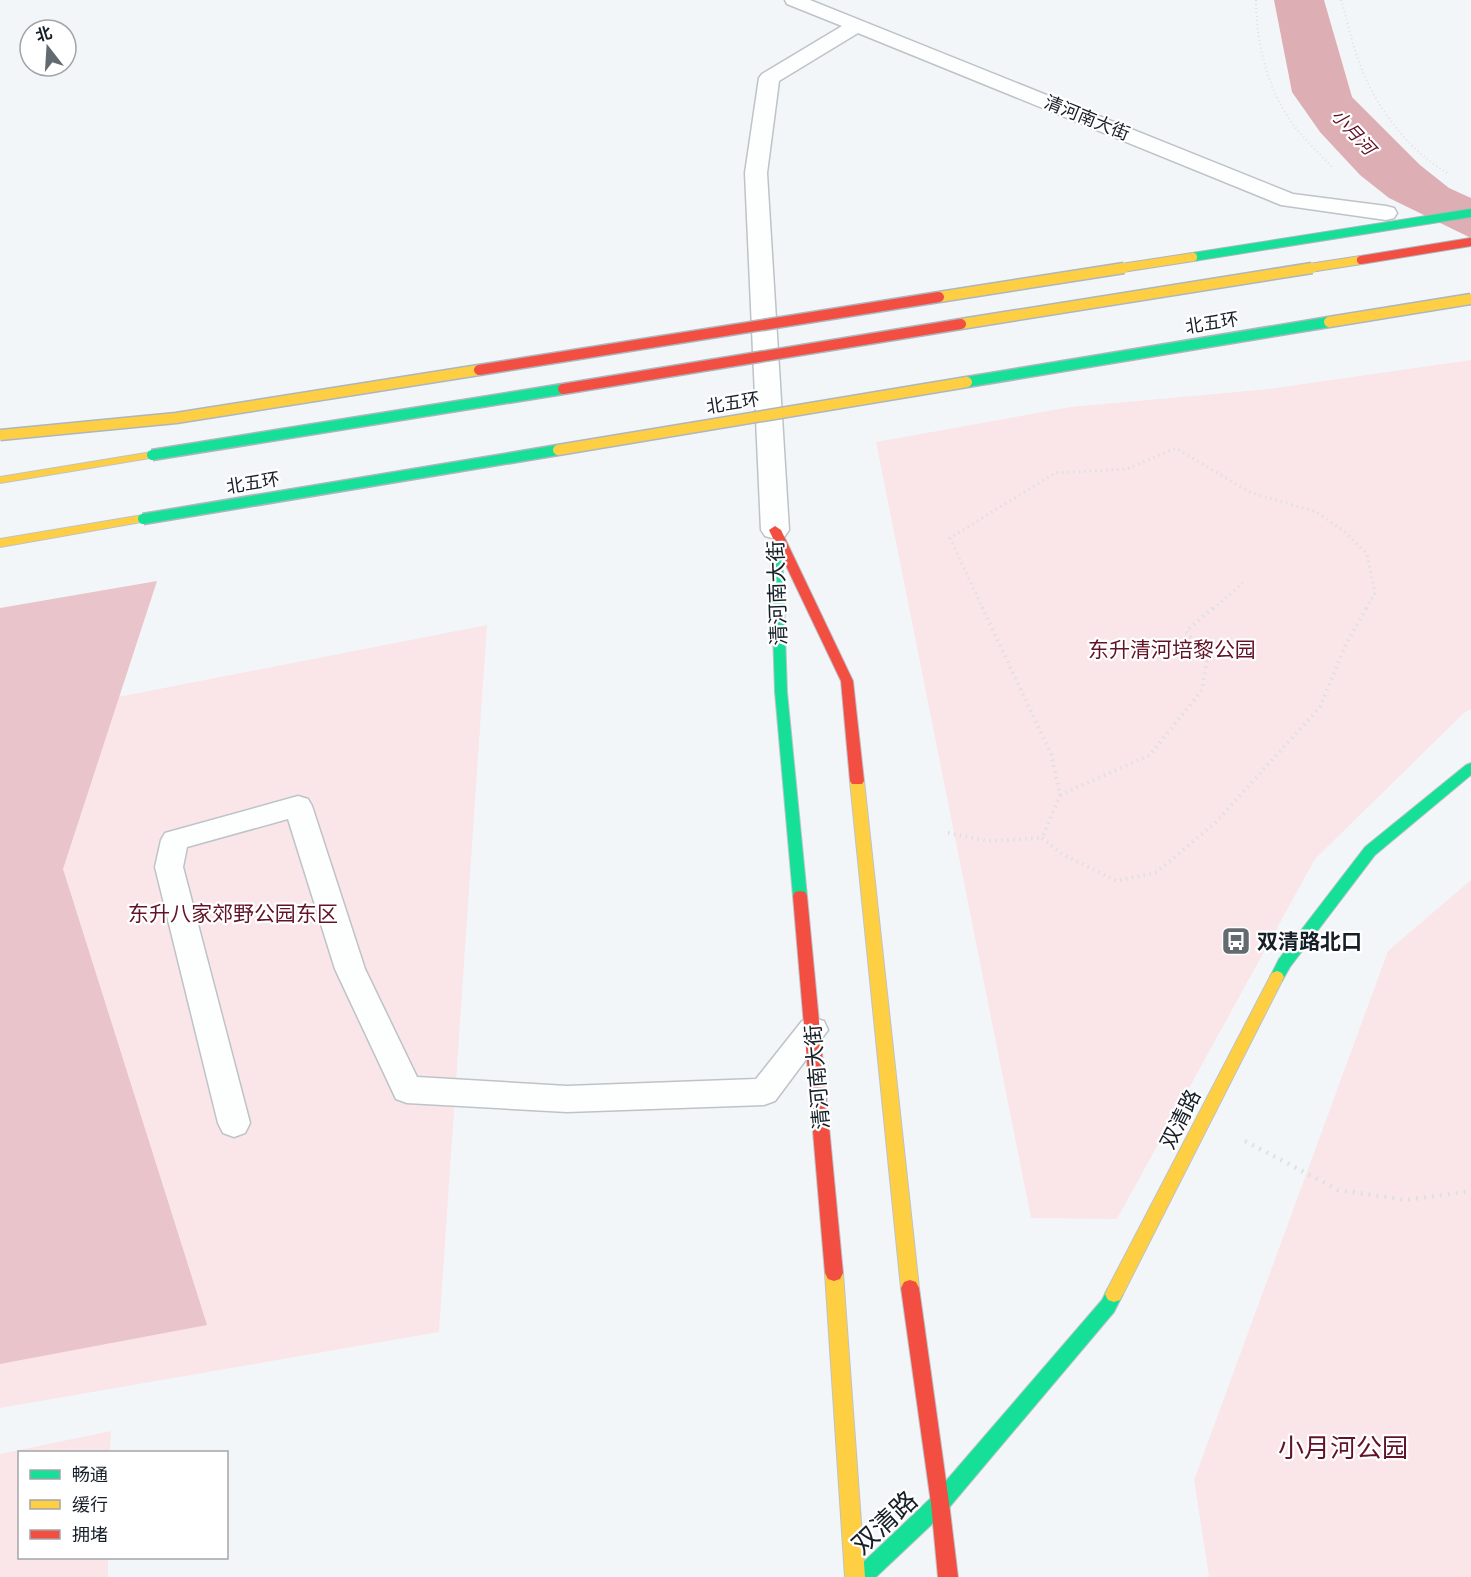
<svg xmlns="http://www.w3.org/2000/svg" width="1471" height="1577" font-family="Rubik,'Noto Sans SC',sans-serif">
  <rect width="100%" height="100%" fill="#f3f6f9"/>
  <!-- green -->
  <g fill="#fae6e9">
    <path d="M1471 360V709L1464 713 1315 859 1117 1219 1031 1218 876 442 1070 407 1269 389Z"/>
    <path d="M487 625 439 1332 0 1408V720Z"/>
    <path d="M1471 880V1577H1209L1194 1480 1388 951Z"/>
    <path d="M111 1431 110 1452H20V1558H108V1577H0V1454Z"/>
  </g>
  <!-- forest -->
  <path fill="#e9c4ca" d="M157 581 63 869 207 1325 0 1364V608Z"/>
  <!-- water -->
  <path fill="#ddafb4" d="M1274 0H1324L1352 97 1420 165 1449 188 1471 198V238L1389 198 1360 175 1320 132 1292 92Z"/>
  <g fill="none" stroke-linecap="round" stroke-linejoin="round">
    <!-- lane casing -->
    <g stroke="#bdc3c8" stroke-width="3">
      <path id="lane" d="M298 796 308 799 312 806 365 969 417 1077 567 1086 756 1079 802 1021 813 1018 824 1021 828 1030 775 1101 764 1105 567 1112 407 1103 396 1099 335 969 288 819 187 847 183 867 250 1123 245 1133 234 1137 223 1133 218 1123 155 867 161 840 165 833Z"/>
    </g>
    <!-- street casing -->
    <g stroke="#bdc3c8" stroke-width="3">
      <path id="street" d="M785 0H810L1293 194 1386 206 1394 208 1397 213 1394 218 1386 220 1281 205 858 33 779 81 767 173 789 530 785 536 775 539 765 536 761 530 745 173 759 78 762 74 842 26 787 4Z"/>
    </g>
    <!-- fast casing -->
    <g stroke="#bdc3c8" stroke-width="2">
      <g id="fast">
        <path d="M776 539 782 543 787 692 807 896 805 900H795L793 896 775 692 770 543Z"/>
        <path d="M1471 763V775L1375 855 1290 967 1282 981 1277 983 1272 981 1270 977 1279 959 1365 847 1466 765Z"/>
        <path d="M1114 1286 1120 1288 1123 1294 1114 1312 947 1510 876 1577H852L855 1570 933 1496 1102 1300 1108 1288Z"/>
      </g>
    </g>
    <!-- slow casing -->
    <g stroke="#bdc3c8" stroke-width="2">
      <g id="slow">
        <path d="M152 452 156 453V457L0 483V477Z"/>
        <path d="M143 515 149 519 147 521 0 547V539Z"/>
        <path d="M857 776 864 781 919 1288 916 1294 910 1296 904 1294 901 1288 850 781Z"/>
        <path d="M1277 971 1282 973 1284 977 1120 1300 1114 1302 1108 1300 1105 1294 1108 1288 1272 973Z"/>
        <path d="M834 1265 840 1267 843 1273 865 1577H845L825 1273 828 1267Z"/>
      </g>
    </g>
    <!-- jam casing -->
    <g stroke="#bdc3c8" stroke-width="2">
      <g id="jam">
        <path d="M775 526 781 530 853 681 864 781 862 784H852L850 781 841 681 769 530Z"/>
        <path d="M800 891 805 892 807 896 843 1273 840 1279 834 1281 828 1279 825 1273 793 896 795 892Z"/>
        <path d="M910 1280 916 1282 919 1288 949 1503 958 1577H938L931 1503 901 1288 904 1282Z"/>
      </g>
    </g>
    <!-- path-far3 -->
    <g stroke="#dfe0e1" stroke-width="2" stroke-dasharray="1 3" stroke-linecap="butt">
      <path d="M1256 0C1256 43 1268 93 1295 127 1306 141 1320 154 1333 168"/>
      <path d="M1341 0C1347 19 1351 40 1358 59 1374 105 1406 149 1449 174"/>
    </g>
    <!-- path-far2 -->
    <g stroke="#dfe0e1" stroke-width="3" stroke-dasharray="1.5 4" stroke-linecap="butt">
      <path d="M983 609 950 538 1055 473 1127 469 1176 448 1249 492 1317 512 1346 533 1367 554 1375 593 1366 609"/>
      <path d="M1213 609 1243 583"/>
    </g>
    <!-- path-far1 -->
    <g stroke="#dfe0e1" stroke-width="4" stroke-dasharray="1.5 4.5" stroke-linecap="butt">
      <path d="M982 607 1051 754 1060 795 1042 838"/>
      <path d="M1060 795 1150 755 1202 690 1207 659 1186 631 1214 607"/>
      <path d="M948 833 989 841 1042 838"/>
      <path d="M1042 838 1062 854 1117 881 1157 872 1216 822 1320 707 1345 646 1367 607"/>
    </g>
    <!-- path -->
    <path stroke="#dfe0e1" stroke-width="4.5" stroke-dasharray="2 6" stroke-linecap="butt" d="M1245 1141 1338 1190 1406 1200 1471 1191"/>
    <!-- lane -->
    <use href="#lane" fill="#fdfefe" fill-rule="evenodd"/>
    <!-- street -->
    <use href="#street" fill="#fdfefe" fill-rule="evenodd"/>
    <!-- fast -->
    <use href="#fast" fill="#16e098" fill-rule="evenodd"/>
    <!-- slow -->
    <use href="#slow" fill="#ffcf43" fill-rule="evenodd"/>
    <!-- jam -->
    <use href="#jam" fill="#f24e42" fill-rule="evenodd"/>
    <!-- fast-bridge-far1 casing -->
    <g stroke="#abb6bf" stroke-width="10" stroke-linecap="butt">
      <path id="fast-bridge-far1" d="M1193 257 1471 213"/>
    </g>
    <!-- fast-bridge casing -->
    <g stroke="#abb6bf" stroke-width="13" stroke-linecap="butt">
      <g id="fast-bridge">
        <path d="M967 382 1329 322"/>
        <path d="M152 455 563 389"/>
        <path d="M143 519 558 450"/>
      </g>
    </g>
    <!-- slow-bridge-far1 casing -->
    <g stroke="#abb6bf" stroke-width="10" stroke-linecap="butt">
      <g id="slow-bridge-far1">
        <path d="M1115 269 1193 257"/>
        <path d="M1303 269 1361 260"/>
      </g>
    </g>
    <!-- slow-bridge casing -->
    <g stroke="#abb6bf" stroke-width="13" stroke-linecap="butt">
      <g id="slow-bridge">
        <path d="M939 297 1124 268"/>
        <path d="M1329 322 1471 299"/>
        <path d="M961 324 1312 268"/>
        <path d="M0 435 176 418 479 370"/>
        <path d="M558 450 967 382"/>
      </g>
    </g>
    <!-- jam-bridge-far1 casing -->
    <g stroke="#abb6bf" stroke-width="10" stroke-linecap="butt">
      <path id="jam-bridge-far1" d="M1361 260 1471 242"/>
    </g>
    <!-- jam-bridge casing -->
    <g stroke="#abb6bf" stroke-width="13" stroke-linecap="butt">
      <g id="jam-bridge">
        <path d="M479 370 939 297"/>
        <path d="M563 389 961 324"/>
      </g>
    </g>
    <!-- fast-bridge-far1 -->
    <use href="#fast-bridge-far1" stroke="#16e098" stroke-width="8"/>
    <!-- fast-bridge -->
    <use href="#fast-bridge" stroke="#16e098" stroke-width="10"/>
    <!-- slow-bridge-far1 -->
    <use href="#slow-bridge-far1" stroke="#ffcf43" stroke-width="8"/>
    <!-- slow-bridge -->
    <use href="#slow-bridge" stroke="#ffcf43" stroke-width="10"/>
    <!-- jam-bridge-far1 -->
    <use href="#jam-bridge-far1" stroke="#f24e42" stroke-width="8"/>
    <!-- jam-bridge -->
    <use href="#jam-bridge" stroke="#f24e42" stroke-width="10"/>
  </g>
  <!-- icons -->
  <defs>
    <g id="bus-square" transform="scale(1.5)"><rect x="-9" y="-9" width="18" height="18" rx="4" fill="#636a70" stroke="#fff"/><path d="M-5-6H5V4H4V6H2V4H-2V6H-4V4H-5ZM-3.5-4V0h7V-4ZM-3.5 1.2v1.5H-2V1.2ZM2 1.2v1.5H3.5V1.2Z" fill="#fff"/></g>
  </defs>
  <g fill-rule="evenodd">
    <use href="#bus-square" x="1236" y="941"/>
  </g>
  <g text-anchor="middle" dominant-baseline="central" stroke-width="4.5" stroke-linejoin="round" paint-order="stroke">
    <!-- far-street labels -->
    <g font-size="18" fill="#161f27" stroke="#fff">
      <text transform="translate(1087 118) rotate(22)">清河南大街</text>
      <text transform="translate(1212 323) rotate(-9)">北五环</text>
      <text transform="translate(733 403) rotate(-9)">北五环</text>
      <text transform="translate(253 483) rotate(-9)">北五环</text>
    </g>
    <!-- far-water labels -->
    <g font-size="18" font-style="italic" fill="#611124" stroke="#fff">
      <text transform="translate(1353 132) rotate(47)">小月河</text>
    </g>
    <!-- street labels -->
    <g font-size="21" fill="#161f27" stroke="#fff">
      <text transform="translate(777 593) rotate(-92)">清河南大街</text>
      <text transform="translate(817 1077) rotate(-95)">清河南大街</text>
      <text transform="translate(1180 1119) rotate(-63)">双清路</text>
    </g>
    <!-- park labels -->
    <g font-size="21" fill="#621325" stroke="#fff">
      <text x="1172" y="649">东升清河培黎公园</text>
      <text x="233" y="913">东升八家郊野公园东区</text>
    </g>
    <!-- poi labels -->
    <g font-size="21" font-weight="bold" fill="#161f27" stroke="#fff" text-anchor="start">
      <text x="1257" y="941">双清路北口</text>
    </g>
    <!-- near-park labels -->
    <g font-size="26" fill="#621325" stroke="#fff">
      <text x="1343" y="1448">小月河公园</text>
    </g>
    <!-- near-street labels -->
    <g font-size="26" fill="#161f27" stroke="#fff">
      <text transform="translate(885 1523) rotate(-43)">双清路</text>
    </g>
  </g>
  <!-- legend -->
  <rect x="18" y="1451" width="210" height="108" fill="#ffffff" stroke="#a2a5a9" stroke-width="1.5"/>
  <rect x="30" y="1470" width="30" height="9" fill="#16e098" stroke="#a2a5a9" stroke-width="1.5"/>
  <text x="72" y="1481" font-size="18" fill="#161f27">畅通</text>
  <rect x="30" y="1500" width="30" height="9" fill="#ffcf43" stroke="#a2a5a9" stroke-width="1.5"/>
  <text x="72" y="1511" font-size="18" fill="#161f27">缓行</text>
  <rect x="30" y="1530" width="30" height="9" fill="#f24e42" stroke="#a2a5a9" stroke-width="1.5"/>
  <text x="72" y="1541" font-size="18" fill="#161f27">拥堵</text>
  <!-- north arrow -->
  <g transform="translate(48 48) rotate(343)"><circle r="28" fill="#ffffff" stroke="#a2a5a9" stroke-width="1.5"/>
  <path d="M0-4.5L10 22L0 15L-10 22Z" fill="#636a70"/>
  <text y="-9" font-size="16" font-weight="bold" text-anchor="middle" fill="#161f27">北</text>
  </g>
</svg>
